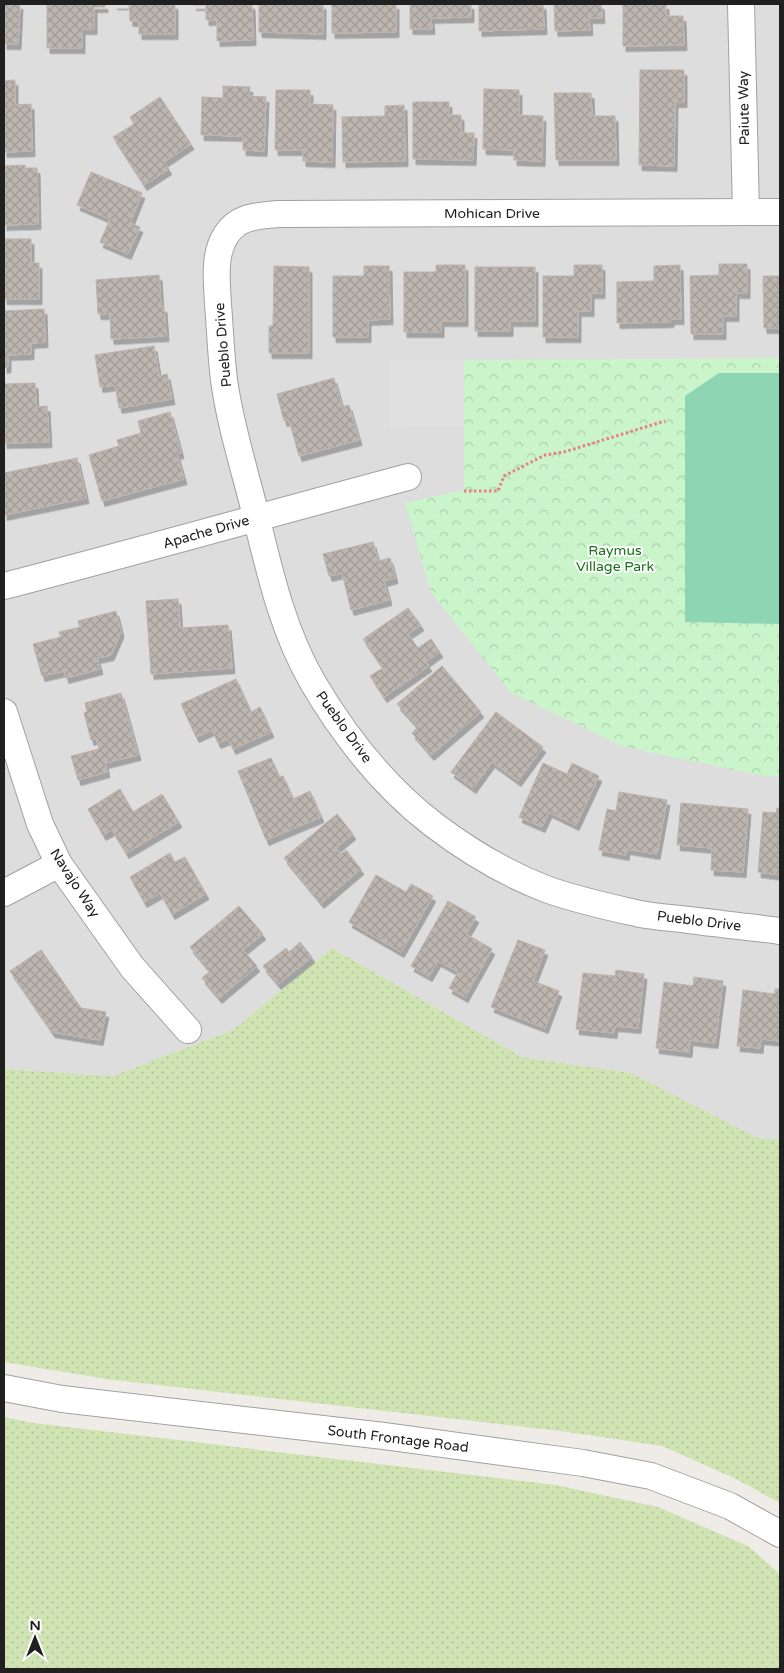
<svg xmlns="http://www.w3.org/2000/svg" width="784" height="1673" font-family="'Varela Round',sans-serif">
  <defs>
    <pattern id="grass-dots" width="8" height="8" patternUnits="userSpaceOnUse" patternTransform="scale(1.25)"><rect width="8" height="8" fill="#cfe3b3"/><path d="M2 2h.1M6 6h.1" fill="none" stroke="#b1c29a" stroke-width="1.8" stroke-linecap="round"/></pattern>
    <pattern id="park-crowns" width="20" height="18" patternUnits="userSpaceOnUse" patternTransform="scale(1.25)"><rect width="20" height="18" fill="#caf4ca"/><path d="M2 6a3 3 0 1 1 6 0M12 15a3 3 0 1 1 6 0" fill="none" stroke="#add1ad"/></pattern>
    <pattern id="building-cross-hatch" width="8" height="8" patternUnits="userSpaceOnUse" patternTransform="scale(1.25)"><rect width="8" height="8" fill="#bcb5b0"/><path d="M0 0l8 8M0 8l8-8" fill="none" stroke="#a19b97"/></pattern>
    <filter id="shadow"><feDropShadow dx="3" dy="5.5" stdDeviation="0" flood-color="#0004"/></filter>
  </defs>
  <rect width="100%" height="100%" fill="#efece7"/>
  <!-- residential -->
  <path fill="#dedddd" d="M4 4H780V1139L758 1138 631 1073 522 1057 332 948 233 1030 112 1076 4 1069Z"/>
  <!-- grass -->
  <g fill="url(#grass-dots)">
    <path d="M332 948 522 1057 631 1073 758 1138 780 1139V1503L734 1478 662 1446 568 1432 106 1379 4 1362V1069L112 1076 233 1030Z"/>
    <path d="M4 1417 34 1423 556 1485 658 1507 748 1546 780 1574V1669H4Z"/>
  </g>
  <!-- park -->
  <path fill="url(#park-crowns)" d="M780 358V777L760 775 625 747 511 693 431 592 405 503 464 490V360Z"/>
  <!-- pitch -->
  <path fill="#8ed5b4" d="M719 373H780V624L685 622V396Z"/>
  <!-- parking -->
  <path fill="#e0e0e0" d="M389 360H464V426L390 428Z"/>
  <!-- building -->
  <g fill="url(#building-cross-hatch)" stroke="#bfb2ab" filter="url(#shadow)">
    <path d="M4 4H20L18 44H4Z"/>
    <path d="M47 4H105V7H94V29H82V48H47Z"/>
    <path d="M114 4H175V34H139V21H130L129 4Z"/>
    <path d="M193 4H252L253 40 217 41V20H206V5H193Z"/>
    <path d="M259 4H323V34L259 32Z"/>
    <path d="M332 4H396V32L332 33Z"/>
    <path d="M410 4H471V17L431 18 432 29H410Z"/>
    <path d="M479 4H543L544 29 479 31Z"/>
    <path d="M554 4H601L602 18H589L590 30 555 31Z"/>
    <path d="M623 4H666V16H683L684 45 623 46Z"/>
    <path d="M640 70H684V102H675L674 166 639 165Z"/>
    <path d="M15 80V105L31 104 32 151 4 152V81Z"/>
    <path d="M223 86 250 87 249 96 266 97 264 151 243 150V136L201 135 202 97 223 98Z"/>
    <path d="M484 89 519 90V115L543 116 542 161 514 160V150L483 149Z"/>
    <path d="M276 90H310V104L333 105 332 162 303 161V150H275Z"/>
    <path d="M554 93H591L592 116H615L616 160H556Z"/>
    <path d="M160 97 191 144 164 162 169 169 144 185 113 137 134 124 130 117Z"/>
    <path d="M413 102H449V115H461V133H474L473 160 413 159Z"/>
    <path d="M404 105 405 161 343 162 342 117 385 116V106Z"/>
    <path d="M25 165V168H37L38 224 4 225V166Z"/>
    <path d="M91 172 142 193 130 223 140 227 128 254 100 242 110 219 77 205Z"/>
    <path d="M4 239H31V263H39V299H4Z"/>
    <path d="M719 264H747V293H736V316H723V334H691L690 276 719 275Z"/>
    <path d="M436 265H465V321H441V332H404V272H436Z"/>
    <path d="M574 265H602V293H591V311H578V337H543V276H574Z"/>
    <path d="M680 265 681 319H671V322L617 323V282L654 281V266Z"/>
    <path d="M274 266 309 267V353H269V326H273Z"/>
    <path d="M364 266H389L390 319 368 320V337H333V276H364Z"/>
    <path d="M475 267H535V321H510V331H475Z"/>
    <path d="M159 275 161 307H164L166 336 111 339 110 314H98L96 280Z"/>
    <path d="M763 276H780V328H764Z"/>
    <path d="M44 309 45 342 31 343V354L8 355V367L4 368V311Z"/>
    <path d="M154 346 159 376 167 374 172 399 119 408 115 385 100 387 95 355Z"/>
    <path d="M334 378 342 407 349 405 359 440 299 456 289 420 284 421 277 394Z"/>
    <path d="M35 383 36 407 47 406 49 442 4 443V384Z"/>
    <path d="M170 412 181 453 177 454 184 479 102 501 89 455 119 446 117 440 141 433 138 421Z"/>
    <path d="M77 458 86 498 4 515V473Z"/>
    <path d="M373 542 378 561 390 558 395 578 384 581 389 600 351 610 342 573 329 576 323 554Z"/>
    <path d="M178 599 180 628 228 625 232 668 151 674 146 601Z"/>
    <path d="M408 608 421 625 408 634 418 648 431 639 440 652 426 662 429 666 384 697 370 676 383 668 363 639Z"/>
    <path d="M116 611 121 632 111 655 97 658 100 669 66 678 64 671 42 676 33 644 61 637 59 632 80 627 78 621Z"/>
    <path d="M442 666 481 712 431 755 412 733 418 727 397 704Z"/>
    <path d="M236 679 251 712 260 707 271 732 233 749 228 739 218 743 212 730 196 737 181 704Z"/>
    <path d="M121 693 138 755 105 763 107 772 78 780 71 756 99 749 96 738 91 740 84 713 87 712 85 703Z"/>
    <path d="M496 712 543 747 518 781 492 762 473 788 451 772Z"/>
    <path d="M271 758 279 777 283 776 293 799 310 791 321 817 266 840 238 771Z"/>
    <path d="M543 763 567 774 572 763 599 776 576 825 549 812 542 827 519 817Z"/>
    <path d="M120 789 133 812 162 794 179 822 126 853 112 830 103 835 88 809Z"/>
    <path d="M619 792 667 800 657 854 627 849 626 855 599 850 607 809 616 811Z"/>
    <path d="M681 803 748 809 743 872 711 870 712 848 677 845Z"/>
    <path d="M777 808H780V875L758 872 763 812 776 813Z"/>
    <path d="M337 814 353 834 336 848 341 854 346 850 361 869 321 903 284 858Z"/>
    <path d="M170 853 175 862 185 857 206 894 172 914 160 893 144 902 130 877Z"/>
    <path d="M376 875 406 892 411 884 433 896 401 952 349 922Z"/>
    <path d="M448 901 476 917 466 934 492 949 465 997 449 988 458 972 438 961 429 976 411 966Z"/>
    <path d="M239 906 263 934 243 950 257 966 219 998 202 978 210 971 190 947Z"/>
    <path d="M518 940 545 950 533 981 559 991 545 1028 491 1007Z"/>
    <path d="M300 942 312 957 278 984 263 966 286 948 289 952Z"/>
    <path d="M41 950 81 1008 106 1012 100 1040 52 1032 10 971Z"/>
    <path d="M616 970 644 974 638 1028 615 1026 614 1033 576 1029 583 973 615 976Z"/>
    <path d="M694 977 723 981 715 1043 690 1040 689 1052 656 1048 664 982 693 986Z"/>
    <path d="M775 989H780V1041L761 1039 760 1048 737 1046 743 990 775 994Z"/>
  </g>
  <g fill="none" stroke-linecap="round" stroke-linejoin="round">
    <!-- minor casing -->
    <g stroke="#a1a1a1" stroke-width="28">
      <g id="minor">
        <path d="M741 4 746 212"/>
        <path d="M780 212 278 214C257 216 238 216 226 235 213 255 217 282 218 304 220 329 221 355 224 380 230 424 244 468 255 512 269 569 282 629 312 681 343 734 384 787 434 825 467 850 507 874 546 889 576 900 609 907 640 914 656 917 673 918 689 920 719 924 750 927 780 931"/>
        <path d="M4 586C139 551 273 513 408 477"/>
        <path d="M4 712 40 824 59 864 132 967 188 1030"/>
        <path d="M4 893 59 864"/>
        <path d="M4 1388 62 1399 384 1436 583 1463 651 1476 730 1506 780 1534"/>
      </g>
    </g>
    <!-- path -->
    <path stroke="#eb7f7d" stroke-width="3" stroke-dasharray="2.5 2.5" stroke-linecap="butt" d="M464 491H498L504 476 545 455 564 452 665 421"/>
    <!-- minor -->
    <use href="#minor" stroke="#fff" stroke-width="26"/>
  </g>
  <g text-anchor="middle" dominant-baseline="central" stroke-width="4" stroke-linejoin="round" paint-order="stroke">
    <!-- street labels -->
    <g font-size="14" fill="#202020" stroke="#fff">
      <text transform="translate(744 108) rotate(-91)">Paiute Way</text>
      <text x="492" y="213">Mohican Drive</text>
      <text transform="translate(223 345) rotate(-95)">Pueblo Drive</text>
      <text transform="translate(206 532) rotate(-16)">Apache Drive</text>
      <text transform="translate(344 727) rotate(54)">Pueblo Drive</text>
      <text transform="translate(75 883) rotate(57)">Navajo Way</text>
      <text transform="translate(699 921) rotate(7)">Pueblo Drive</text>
      <text transform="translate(398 1439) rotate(7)">South Frontage Road</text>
    </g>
    <!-- park labels -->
    <g font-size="14" fill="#187318" stroke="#fff">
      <text x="615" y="550">Raymus<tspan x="615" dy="16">Village Park</tspan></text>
    </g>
  </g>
  <!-- border -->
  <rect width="784" height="1673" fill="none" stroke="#202020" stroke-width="10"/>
  <!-- north arrow -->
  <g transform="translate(35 1638)" stroke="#ffffff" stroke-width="4" paint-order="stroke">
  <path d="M0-4L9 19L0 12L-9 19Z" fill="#202020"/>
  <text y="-8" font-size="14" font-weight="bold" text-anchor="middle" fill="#202020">N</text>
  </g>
</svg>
